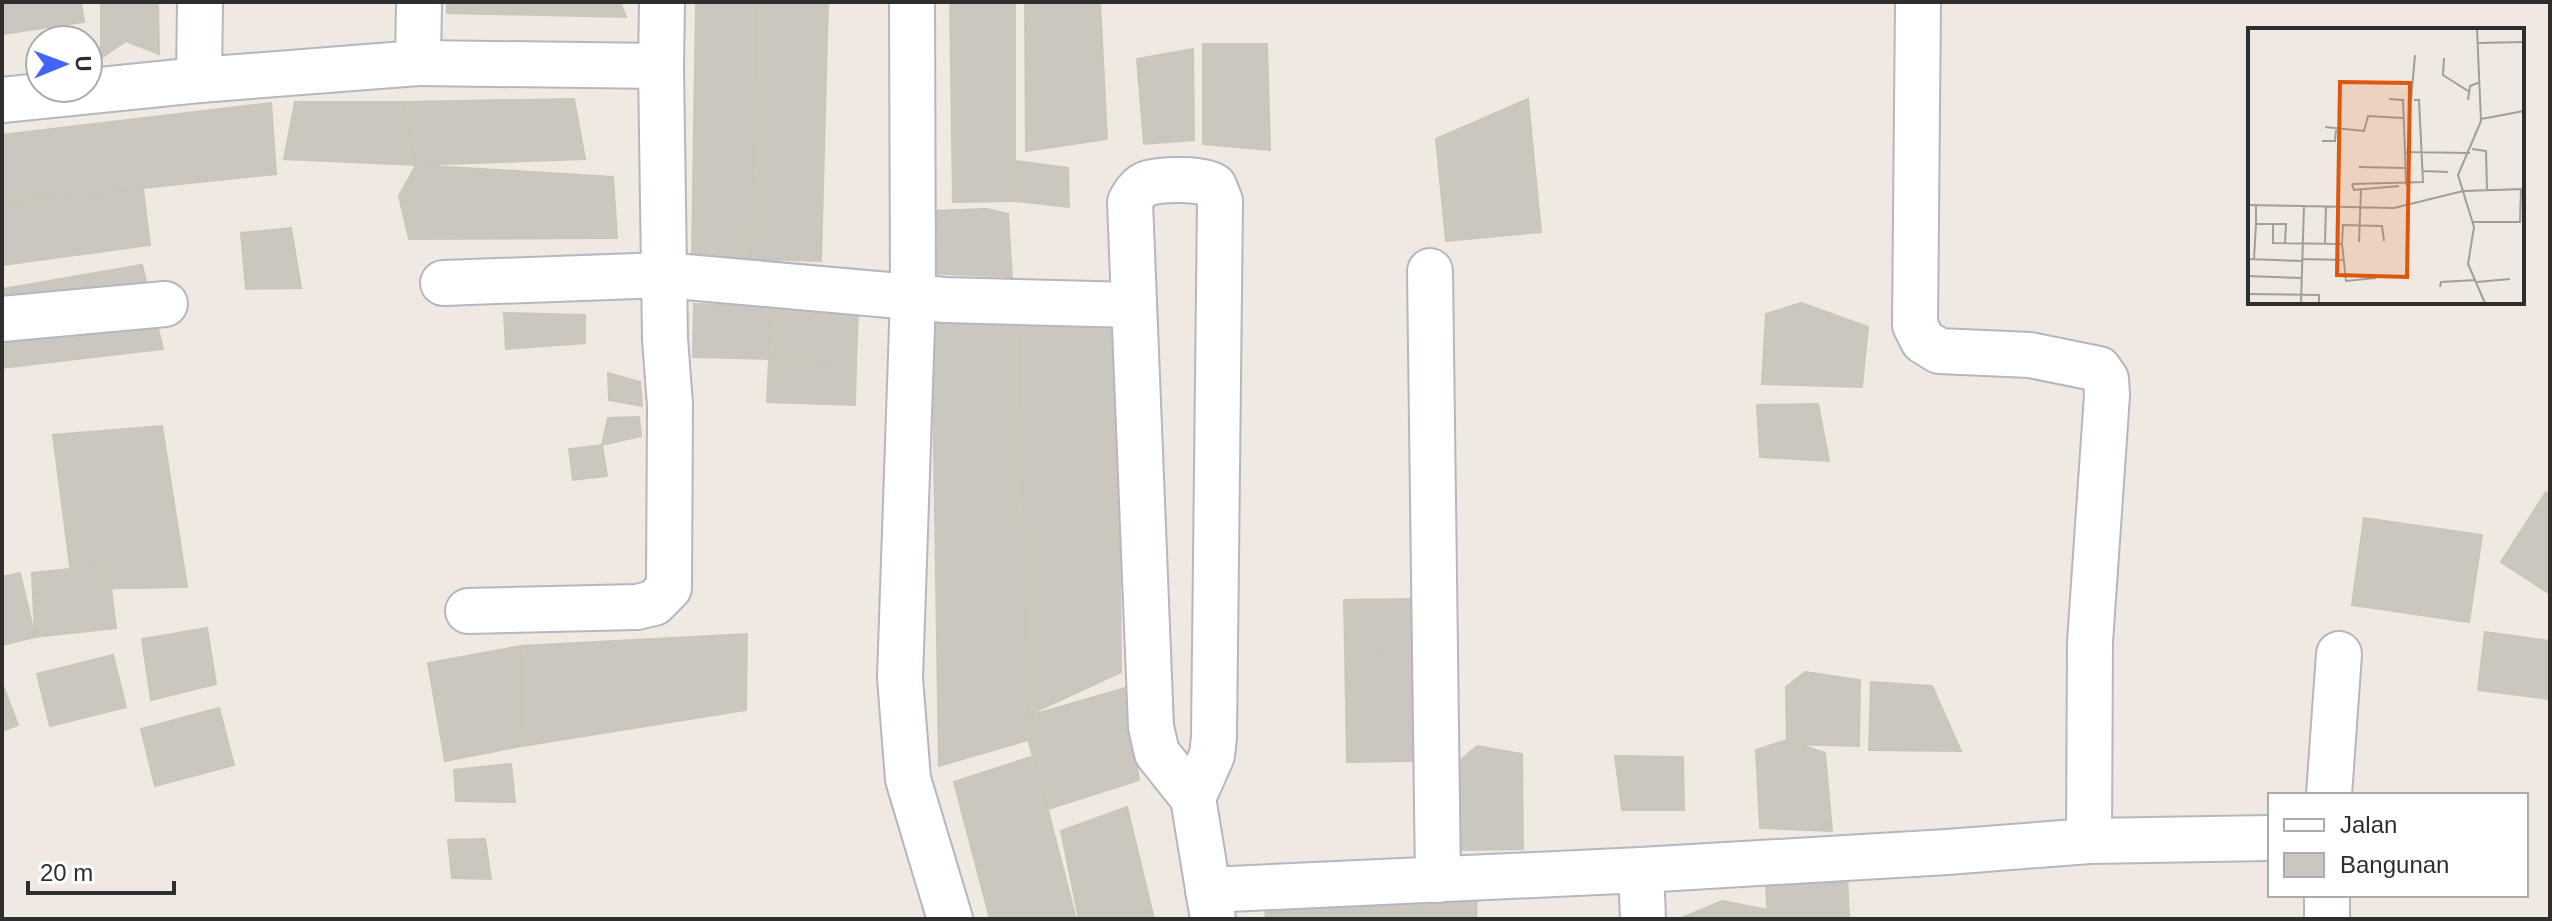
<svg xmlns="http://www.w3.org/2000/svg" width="2552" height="921" font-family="Arial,sans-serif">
  <rect width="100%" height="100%" fill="#efe9e1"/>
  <!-- building -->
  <g fill="#cbc7bf" stroke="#cbc5ba" stroke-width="2">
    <path d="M2 2H81L84 22 2 34Z"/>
    <path d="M101 2H158L159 54 126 41 101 58Z"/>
    <path d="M447 2H620L626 17 447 13Z"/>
    <path d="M696 2H757L751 259 692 255Z"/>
    <path d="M757 2H828L821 261 751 259Z"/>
    <path d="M950 2H1015V201L953 202Z"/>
    <path d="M1025 2H1100L1107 139 1026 151Z"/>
    <path d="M1203 44H1267L1270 150 1203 144Z"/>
    <path d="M1193 49 1194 140 1144 144 1137 59Z"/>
    <path d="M574 99 585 159 416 165 403 102Z"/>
    <path d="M1528 99 1541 232 1446 241 1436 139Z"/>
    <path d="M295 102H403L416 165 284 159Z"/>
    <path d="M271 103 276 174 2 203V135Z"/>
    <path d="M1015 161 1068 168 1069 207 1015 201Z"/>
    <path d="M416 165 613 177 617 238 409 239 399 196Z"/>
    <path d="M143 189 150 245 2 265V203Z"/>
    <path d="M987 209 1008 214 1012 277 925 273 929 211Z"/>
    <path d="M291 228 301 288 246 289 241 233Z"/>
    <path d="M142 265 163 349 2 368V289Z"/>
    <path d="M1018 302 1117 304 1121 672 1022 718Z"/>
    <path d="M1801 303 1868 327 1862 387 1762 384 1766 314Z"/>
    <path d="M694 304 771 306 769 359 693 357Z"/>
    <path d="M771 306 858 309 856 363 769 359Z"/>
    <path d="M504 313 585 315V343L506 349Z"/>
    <path d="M932 318 1019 324 1028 740 939 766Z"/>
    <path d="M769 359 856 363 855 405 767 402Z"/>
    <path d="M608 373 640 382 642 406 609 400Z"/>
    <path d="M1818 404 1829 461 1760 457 1757 405Z"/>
    <path d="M639 417 641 436 602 445 608 418Z"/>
    <path d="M162 426 187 587 73 589 53 435Z"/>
    <path d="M602 445 607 476 573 480 569 449Z"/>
    <path d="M2546 492 2550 495V594L2501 562Z"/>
    <path d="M2364 518 2482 535 2469 622 2352 605Z"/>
    <path d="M108 565 116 628 35 637 32 573Z"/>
    <path d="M20 573 35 637 2 645V577Z"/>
    <path d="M1411 599 1412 651 1345 652 1344 600Z"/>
    <path d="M207 628 216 684 151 700 142 639Z"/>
    <path d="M2485 632 2550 641V699L2478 690Z"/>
    <path d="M747 634 746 710 522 746 521 646Z"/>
    <path d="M521 646 522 746 445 761 428 663Z"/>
    <path d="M1412 651 1413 703H1346L1345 652Z"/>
    <path d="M113 655 126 707 50 726 37 674Z"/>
    <path d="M1805 672 1860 680 1859 746 1787 744 1786 687Z"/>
    <path d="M1871 682 1932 686 1961 751 1869 750Z"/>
    <path d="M2 683 18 725 2 731Z"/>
    <path d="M1125 688 1139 780 1048 809 1022 718Z"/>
    <path d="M1346 703H1413V761L1347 762Z"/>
    <path d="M219 708 234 765 155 786 141 729Z"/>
    <path d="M1787 740 1825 753 1832 831 1760 828 1756 750Z"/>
    <path d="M1477 746 1522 754 1523 849 1455 850 1447 772Z"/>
    <path d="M1034 756 1076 919H990L954 782Z"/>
    <path d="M1615 756 1683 757 1684 810H1622Z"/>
    <path d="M511 764 515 802 456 801 454 770Z"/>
    <path d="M1127 807 1154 919H1079L1061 831Z"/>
    <path d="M485 839 491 879 452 878 448 840Z"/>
    <path d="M1765 870 1847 873 1849 919H1768Z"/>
    <path d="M1477 898 1476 919H1266L1265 907Z"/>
    <path d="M1722 901 1770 910V919H1679Z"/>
  </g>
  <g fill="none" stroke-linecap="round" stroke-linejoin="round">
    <!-- street casing -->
    <g stroke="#b4b7c1" stroke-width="48">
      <g id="street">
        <path d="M912 2 913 297 900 678 908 779 950 919"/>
        <path d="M1918 2 1915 325 1923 341 1939 351 2030 355 2099 369 2106 379 2107 395 2090 642 2089 841"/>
        <path d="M418 63 661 66 665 339 670 405 669 588 654 603 637 607 468 611"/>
        <path d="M661 66 662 2"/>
        <path d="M199 80 200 2"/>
        <path d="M2 100 199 80 418 63 419 2"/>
        <path d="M1430 271 1438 880"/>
        <path d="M443 283 664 275 945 300 1133 305"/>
        <path d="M2 319 165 304"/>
        <path d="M2329 795 2339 654"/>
        <path d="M1193 798 1157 753 1151 727 1130 202C1134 194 1139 186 1148 183 1163 179 1202 178 1214 186L1220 201 1214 737 1212 755 1193 798 1213 919"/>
        <path d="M1208 890 1641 870"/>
        <path d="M2327 895V919"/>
        <path d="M1643 919 1641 870 1947 852 2089 841 2270 838"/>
      </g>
    </g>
    <!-- street -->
    <use href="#street" stroke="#fff" stroke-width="44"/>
  </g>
  <!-- overview -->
  <g transform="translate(2248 28)">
    <rect width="276" height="276" fill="#efe9e1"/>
    <path fill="none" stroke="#a29e99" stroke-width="2" d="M229 1 233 93 210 147 226 199 220 236 237 275M230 15 276 14M196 30 195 47 220 63M141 71 155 72 157 124 222 125M163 72 167 27M220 72 222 58 232 54M233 91 276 83M77 99 116 103 120 88 155 90M74 113H87L88 102M224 121 238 123 239 161M157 124 158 157M111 139 157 140M175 143 200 144M104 156 175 154 171 72H166M104 156 106 162 151 158M0 177 56 178M8 177V196H38L37 215M225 194H272L273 161M25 196V215L94 216 98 253 128 250M111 214 113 162M77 215 78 178M94 216 95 197 134 198 136 213M0 231 54 233M6 231 8 196M54 231 95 232M0 248 54 250M229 254 262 251M192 259 193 254 228 252M0 266 71 267V275M53 275 56 178 146 180 215 163 276 161"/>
    <path fill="#df570e" fill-opacity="0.15" stroke="#df570e" stroke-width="4" d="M92 54 162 55 159 249 89 247Z"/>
    <rect width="276" height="276" fill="none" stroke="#2e2e2e" stroke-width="4"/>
  </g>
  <!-- border -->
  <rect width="2552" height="921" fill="none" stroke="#2e2e2e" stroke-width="8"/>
  <!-- legend -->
  <rect x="2268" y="793" width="260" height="104" fill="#ffffff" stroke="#ababab" stroke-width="2"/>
  <rect x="2284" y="819" width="40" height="12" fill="#ffffff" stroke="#ababab" stroke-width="2"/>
  <text x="2340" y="833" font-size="24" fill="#2e2e2e">Jalan</text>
  <rect x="2284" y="853" width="40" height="24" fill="#cbc7bf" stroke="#ababab" stroke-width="2"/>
  <text x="2340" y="873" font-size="24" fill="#2e2e2e">Bangunan</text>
  <!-- north arrow -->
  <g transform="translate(64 64) rotate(89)"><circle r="38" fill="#ffffff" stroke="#ababab" stroke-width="2"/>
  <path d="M0-6L14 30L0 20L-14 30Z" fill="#4264fb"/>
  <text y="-12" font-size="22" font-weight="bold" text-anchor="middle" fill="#2e2e2e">U</text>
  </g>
  <!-- scale -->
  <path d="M28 881v12h146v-12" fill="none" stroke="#2e2e2e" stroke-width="4"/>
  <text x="40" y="881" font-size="24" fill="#2e2e2e" stroke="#ffffff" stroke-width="6" paint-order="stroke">20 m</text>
</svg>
